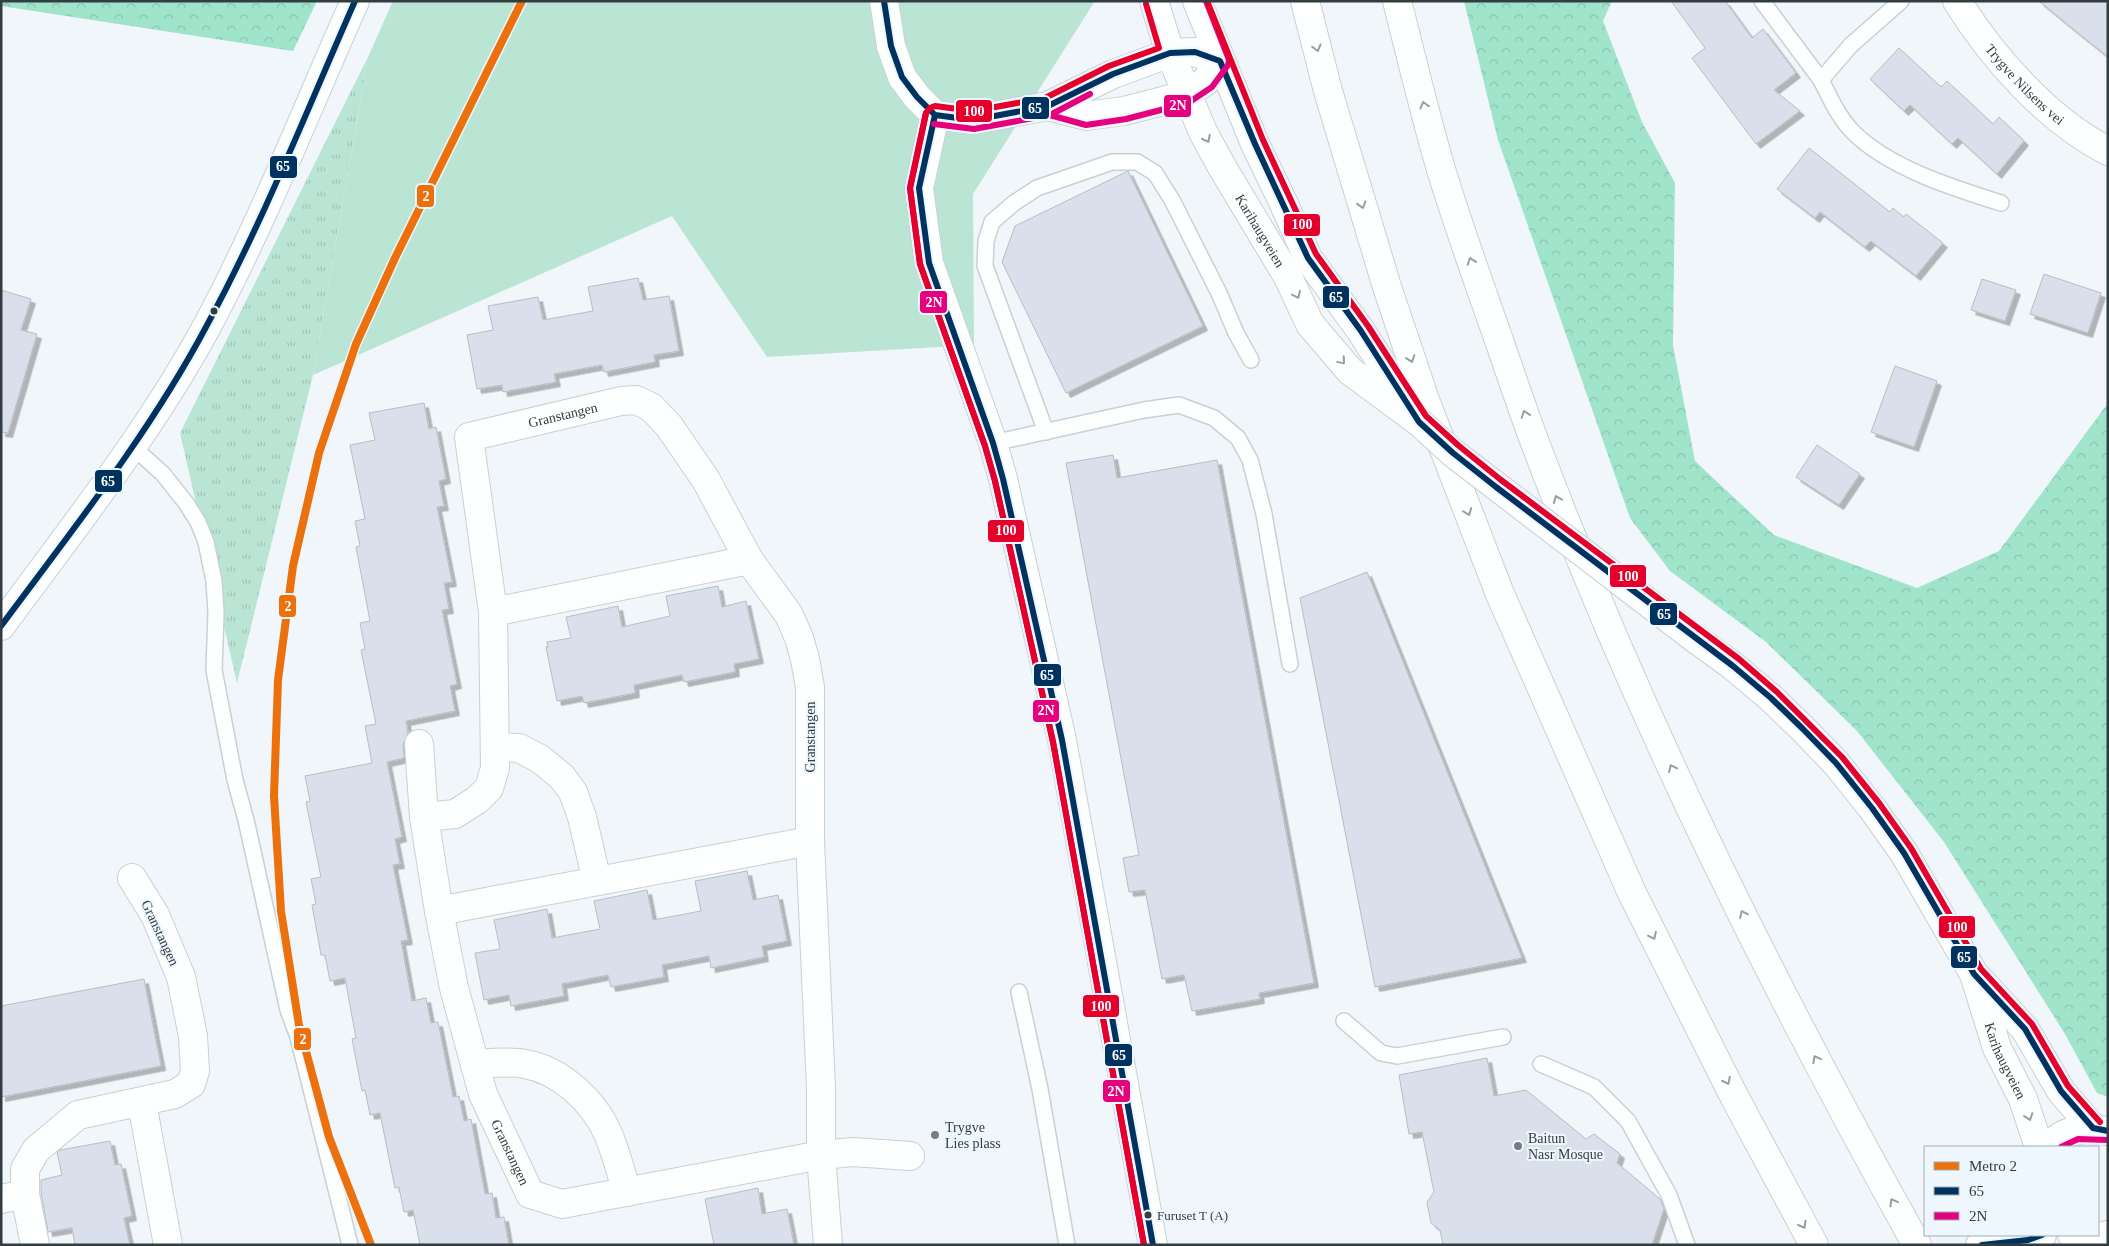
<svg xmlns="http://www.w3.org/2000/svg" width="2109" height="1246" font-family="Georgia,serif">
  <defs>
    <pattern id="grass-tufts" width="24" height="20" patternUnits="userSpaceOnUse" patternTransform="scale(1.25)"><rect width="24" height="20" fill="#bae5d4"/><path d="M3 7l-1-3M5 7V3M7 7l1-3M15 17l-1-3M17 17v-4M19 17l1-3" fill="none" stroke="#a0c5b7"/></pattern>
    <pattern id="forest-crowns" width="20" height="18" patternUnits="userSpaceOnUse" patternTransform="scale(1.25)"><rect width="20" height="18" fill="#a1e4cc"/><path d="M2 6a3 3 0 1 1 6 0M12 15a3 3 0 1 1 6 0" fill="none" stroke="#8bc4b0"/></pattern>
    <filter id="shadow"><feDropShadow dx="4.5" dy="4.5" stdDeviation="0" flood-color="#0004"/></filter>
  </defs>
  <rect width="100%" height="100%" fill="#f0f6fa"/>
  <!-- grass -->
  <path fill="url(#grass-tufts)" d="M368 57 313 375 237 683 180 433Z"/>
  <!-- forest -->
  <g fill="url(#forest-crowns)">
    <path d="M1 1H317L293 51 1 6Z"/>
    <path d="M1464 1H1612L1603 21 1642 122 1675 183 1673 345 1695 461 1774 535 1917 588 1999 551 2108 403V1097L2097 1093 2065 1034 1944 842 1857 731 1766 642 1670 571 1630 518 1498 140Z"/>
  </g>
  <!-- park -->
  <path fill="#bae5d4" d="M393 1H1093V4L973 194 974 345 767 357 672 216 313 375 368 57Z"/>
  <!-- building -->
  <g fill="#d9e0eb" stroke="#b8bdc2" filter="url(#shadow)">
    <path d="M1671 1H1725L1752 38 1763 29 1796 73 1774 90 1800 111 1756 144 1692 58 1705 48Z"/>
    <path d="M2039 1H2108V57L2067 24Z"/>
    <path d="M1899 48 1941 87 1947 81 1993 124 1999 117 2024 141 1997 174 1958 138 1952 144 1910 105 1904 111 1870 79Z"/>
    <path d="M1809 148 1890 212 1893 208 1904 217 1906 214 1943 243 1916 276 1871 241 1865 247 1820 212 1815 218 1777 189Z"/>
    <path d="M1128 171 1203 326 1066 393 1002 262 1015 226Z"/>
    <path d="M2044 274 2101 293 2088 333 2030 314Z"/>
    <path d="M638 278 643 300 669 296 679 351 654 355 655 362 604 372 602 365 554 374 556 382 503 392 502 385 477 389 467 335 493 330 488 306 538 297 543 320 593 311 588 287Z"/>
    <path d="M1982 279 2016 290 2005 321 1971 310Z"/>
    <path d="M1 290 31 299 21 330 37 334 8 433 1 432Z"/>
    <path d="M1895 366 1937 381 1914 447 1871 432Z"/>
    <path d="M424 403 429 429 436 427 446 479 439 481 444 506 437 507 452 582 444 583 449 609 442 610 457 684 450 686 455 711 406 721 408 733 403 745 404 758 387 762 402 837 395 839 400 864 393 865 408 940 401 941 412 1001 426 998 431 1023 438 1022 453 1097 459 1096 464 1121 471 1119 485 1194 492 1193 496 1218 504 1217 509 1245H420L413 1210 404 1212 399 1187 395 1188 380 1113 370 1115 365 1090 362 1091 352 1039 356 1038 345 978 330 981 325 955H321L312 905 316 904 311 879 321 877 306 802 310 801 305 776 372 763 365 726 376 724 361 650 365 649 360 623 370 621 356 547 360 546 355 521 365 519 350 445 375 440 369 413Z"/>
    <path d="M1817 445 1860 474 1839 505 1796 477Z"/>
    <path d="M1113 455 1117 478 1217 460 1314 983 1259 993 1260 999 1192 1011 1184 975 1162 979 1145 890 1129 892 1123 858 1139 855 1066 463Z"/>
    <path d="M1367 572 1522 958 1375 987 1300 598Z"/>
    <path d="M718 586 722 607 746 601 759 659 734 664 735 672 684 682 682 675 634 685 635 693 584 703 582 696 557 701 546 647H548L547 642 571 638 566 617 618 606 622 627 670 616 666 596Z"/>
    <path d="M747 871 753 900 778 895 787 941 762 946 764 957 711 968 709 956 662 965 664 977 611 987 608 975 562 984 564 996 511 1006 509 995 484 1000 475 953 500 949 494 920 547 909 552 938 600 929 594 901 647 890 653 920 701 911 695 881Z"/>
    <path d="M144 979 161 1066 1 1097V1006Z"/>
    <path d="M1487 1058 1494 1096 1526 1090 1586 1139 1594 1134 1620 1154 1617 1163 1660 1199 1664 1209 1652 1245H1443L1440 1230 1431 1223 1427 1202 1434 1192 1422 1132 1409 1134 1399 1075Z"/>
    <path d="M110 1141 115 1165 121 1164 132 1216 124 1218 130 1245H75L72 1228 48 1232 41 1192V1180L62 1175 57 1152 60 1150Z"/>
    <path d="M758 1188 762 1214 787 1209 794 1245H714L705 1199Z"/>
  </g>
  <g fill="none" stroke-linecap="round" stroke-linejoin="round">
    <!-- service casing -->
    <g stroke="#c9d0d5" stroke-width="18">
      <g id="service">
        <path d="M1762 1 1821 80"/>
        <path d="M1901 1 1851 45 1821 80C1830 98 1839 118 1853 132 1889 168 1953 188 2001 203"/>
        <path d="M1046 432 985 266 986 241 992 222 1014 203 1037 188 1112 162H1137L1155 173 1172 200 1219 293 1236 333 1251 360"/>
        <path d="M993 443 1144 410 1179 405 1214 418 1238 438 1250 460 1264 514 1290 664"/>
        <path d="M132 446 163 474 186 503 198 522 206 542 214 581 216 613 214 670 235 780 246 820 288 1010 298 1037 350 1245"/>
        <path d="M1019 992 1040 1089 1067 1245"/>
        <path d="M1344 1021 1381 1053 1397 1056 1503 1037"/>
        <path d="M1541 1064 1594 1087 1628 1121 1669 1195 1687 1245"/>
      </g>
    </g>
    <!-- minor casing -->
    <g stroke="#c9d0d5" stroke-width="30">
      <g id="minor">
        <path d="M884 1 891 46 902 77 917 97 935 115 973 120 1048 106 1113 74 1170 53 1195 52 1220 61 1206 81 1186 95 1124 111 1086 116 1048 106"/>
        <path id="s1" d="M1957 1C1992 57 2048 121 2108 151"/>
        <path d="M935 115 919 188 929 263 993 443 1003 479 1062 740 1153 1245"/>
        <path d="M493 612 749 560"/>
        <path d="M1 626C72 529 149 433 206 328 263 222 306 110 355 1"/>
        <path id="s2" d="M419 744 424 817 439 911 454 988 483 1094 530 1194 562 1204 821 1155 853 1152 910 1156"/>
        <path d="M495 747 519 748 540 759 562 777 573 792 582 817 597 881"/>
        <path id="s3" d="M424 817 455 814 477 800 489 788 495 768 493 612 469 437 621 401 636 400 651 407 669 426 706 480 749 560 789 615 799 638 805 659 810 687V841L821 1088V1155L828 1245"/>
        <path d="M439 911 810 841"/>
        <path d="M475 1064C491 1063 509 1061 525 1064 560 1070 594 1101 608 1134 616 1152 621 1173 627 1192"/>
        <path d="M142 1103 168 1245"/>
        <path d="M25 1194V1169L36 1150 78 1115 175 1094 191 1084 195 1071 193 1036 181 977 155 915 132 878"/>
        <path d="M1 1199 25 1194 35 1245"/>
        <path d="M1980 1245 2028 1240 2042 1235"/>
      </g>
    </g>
    <!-- secondary casing -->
    <g stroke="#c9d0d5" stroke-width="30">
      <g id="secondary">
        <path id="s4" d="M1154 1 1170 53 1203 132 1222 167 1288 277 1310 324 1350 371 1419 422"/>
        <path d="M1197 1 1255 144 1283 202 1308 258 1361 331 1410 408"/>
        <path id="s5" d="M1693 637 1733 666 1771 698 1803 729 1836 763 1872 808 1904 853 1974 974 1997 1048 2023 1099 2039 1147"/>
        <path d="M1979 979 2025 1029 2061 1091 2093 1128"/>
        <path d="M2049 1147C2063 1129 2086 1127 2106 1131"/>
        <path d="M2072 1235 2094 1238 2108 1235"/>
      </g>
    </g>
    <!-- motorway casing -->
    <g stroke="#c9d0d5" stroke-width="30">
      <g id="motorway">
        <path d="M1305 1 1328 91 1387 287 1425 400 1500 594 1632 893 1735 1098 1814 1245"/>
        <path d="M1397 1C1411 56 1424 111 1440 166 1458 226 1480 286 1501 346 1514 384 1527 423 1542 461 1645 732 1776 992 1917 1245"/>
      </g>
    </g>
    <!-- service -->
    <use href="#service" stroke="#fdfefe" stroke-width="15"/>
    <!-- minor -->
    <use href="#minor" stroke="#fdfefe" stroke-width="28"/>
    <!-- secondary -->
    <use href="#secondary" stroke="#fdfefe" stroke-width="28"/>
    <!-- motorway -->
    <use href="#motorway" stroke="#fdfefe" stroke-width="28"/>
    <!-- secondary-bridge casing -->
    <g stroke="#c9d0d5" stroke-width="30" stroke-linecap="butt">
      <path id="secondary-bridge" d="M1419 422 1453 453 1693 637"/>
    </g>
    <!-- secondary-bridge -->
    <use href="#secondary-bridge" stroke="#fdfefe" stroke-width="28"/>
    <!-- bus-1 casing -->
    <g stroke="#edf7fd" stroke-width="10">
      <g id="bus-1">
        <path d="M884 1 891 46 902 77 917 97 935 115 973 120 1048 106 1113 74 1170 53 1195 52 1220 61 1255 144 1308 258 1361 331 1419 422 1453 453 1496 487 1733 666 1771 698 1803 729 1836 763 1872 808 1904 853 1974 974 2025 1029 2061 1091 2093 1128 2108 1131"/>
        <path d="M935 115 919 188 929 263 993 443 1003 479 1062 740 1153 1245"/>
        <path d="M1 626C73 529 149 434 206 327 263 222 307 110 355 1"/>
        <path d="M1982 1245 2028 1240 2042 1235"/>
      </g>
    </g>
    <!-- bus-2 casing -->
    <g stroke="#edf7fd" stroke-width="10">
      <g id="bus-2">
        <path d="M926 113 910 188 920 264 985 446 995 481 1053 742 1144 1245"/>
        <path d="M1046 114 1086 125 1126 119 1188 103 1212 87 1228 65 1229 60 1206 1"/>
        <path d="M934 124 974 129 1050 115 1090 94"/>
        <path d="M2061 1147 2078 1139 2107 1140"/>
      </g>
    </g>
    <!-- bus-3 casing -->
    <g stroke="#edf7fd" stroke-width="10">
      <g id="bus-3">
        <path d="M1207 1 1263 140 1316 254 1368 326 1426 416 1459 446 1501 480 1739 659 1777 692 1842 757 1879 803 1911 848 1981 969 2032 1024 2068 1086 2100 1122"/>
        <path d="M1144 1245 1053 742 995 481 985 446 920 264 910 188 926 113 930 108 935 106 973 111 1045 98 1109 66 1159 48 1146 4"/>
      </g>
    </g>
    <!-- bus-1 -->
    <use href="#bus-1" stroke="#003260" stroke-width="6"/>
    <!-- bus-2 -->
    <use href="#bus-2" stroke="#e5007d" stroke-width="6"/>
    <!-- bus-3 -->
    <use href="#bus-3" stroke="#e4002b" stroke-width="6"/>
    <!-- metro-1 casing -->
    <g stroke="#edf7fd" stroke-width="11">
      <path id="metro-1" d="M371 1245 329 1137 299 1025 281 911 274 796 278 680 293 566 319 453 356 344 395 258 522 1"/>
    </g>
    <!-- metro-1 -->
    <use href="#metro-1" stroke="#ec700c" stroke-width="8"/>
  </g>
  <!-- one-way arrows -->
  <defs><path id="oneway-chevron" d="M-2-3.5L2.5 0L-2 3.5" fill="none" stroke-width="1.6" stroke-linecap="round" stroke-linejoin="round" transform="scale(1.25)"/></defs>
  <g stroke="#989ea0">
    <use href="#oneway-chevron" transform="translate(1317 48) rotate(75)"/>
    <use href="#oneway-chevron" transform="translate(1424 105) rotate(-105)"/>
    <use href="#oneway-chevron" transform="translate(1207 139) rotate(62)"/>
    <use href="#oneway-chevron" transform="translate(1362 205) rotate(73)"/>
    <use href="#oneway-chevron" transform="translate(1471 261) rotate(-109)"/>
    <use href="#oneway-chevron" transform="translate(1297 295) rotate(65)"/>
    <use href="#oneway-chevron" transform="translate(1411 359) rotate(71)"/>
    <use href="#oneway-chevron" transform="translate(1342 361) rotate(50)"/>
    <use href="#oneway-chevron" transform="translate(1525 414) rotate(-109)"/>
    <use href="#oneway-chevron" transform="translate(1557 499) rotate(-112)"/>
    <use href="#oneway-chevron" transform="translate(1468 512) rotate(69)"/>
    <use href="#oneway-chevron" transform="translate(1672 768) rotate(-115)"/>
    <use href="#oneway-chevron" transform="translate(1743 914) rotate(-116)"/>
    <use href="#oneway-chevron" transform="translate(1653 936) rotate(64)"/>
    <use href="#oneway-chevron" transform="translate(1816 1059) rotate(-118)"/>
    <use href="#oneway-chevron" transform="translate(1727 1081) rotate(63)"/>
    <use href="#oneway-chevron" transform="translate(2029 1117) rotate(71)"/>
    <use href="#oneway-chevron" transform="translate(1893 1202) rotate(-119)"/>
    <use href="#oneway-chevron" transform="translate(1803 1225) rotate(61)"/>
  </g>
  <!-- markers -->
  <g fill="#323d42" stroke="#edf7fd" stroke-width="2">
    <circle cx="214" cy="311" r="4.5"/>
    <circle cx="1148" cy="1215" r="4.5"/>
  </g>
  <g fill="#747e82" stroke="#edf7fd" stroke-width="2">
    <circle cx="935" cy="1135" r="5"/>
    <circle cx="1518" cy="1146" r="5"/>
  </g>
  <g text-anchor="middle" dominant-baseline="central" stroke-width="4" stroke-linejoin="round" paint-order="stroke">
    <!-- bus labels -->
    <g font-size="13" fill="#323d42" stroke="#edf7fd" text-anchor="start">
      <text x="1157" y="1215">Furuset T (A)</text>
    </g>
    <!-- street labels -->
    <g font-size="14" fill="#323d42" stroke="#edf7fd">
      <text stroke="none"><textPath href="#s1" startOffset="108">Trygve Nilsens vei</textPath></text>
      <text stroke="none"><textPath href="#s4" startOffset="254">Karihaugveien</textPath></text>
      <text stroke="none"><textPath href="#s3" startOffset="524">Granstangen</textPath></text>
      <text transform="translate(810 737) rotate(-90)">Granstangen</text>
      <text transform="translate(160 933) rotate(65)">Granstangen</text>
      <text stroke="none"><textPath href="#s5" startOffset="536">Karihaugveien</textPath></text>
      <text stroke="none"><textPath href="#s2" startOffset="421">Granstangen</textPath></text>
    </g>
    <!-- poi labels -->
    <g font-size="14" fill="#323d42" stroke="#edf7fd" text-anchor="start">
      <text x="945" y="1127">Trygve<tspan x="945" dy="16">Lies plass</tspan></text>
      <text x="1528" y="1138">Baitun<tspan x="1528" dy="16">Nasr Mosque</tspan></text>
    </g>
  </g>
  <g stroke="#edf7fd" stroke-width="2">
    <rect x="1163" y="94" width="29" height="24" rx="5" fill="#e5007d"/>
    <rect x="1021" y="96" width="29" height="24" rx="5" fill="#003260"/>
    <rect x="955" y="99" width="38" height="24" rx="5" fill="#e4002b"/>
    <rect x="269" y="155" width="29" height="24" rx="5" fill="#003260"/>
    <rect x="416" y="184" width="19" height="24" rx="5" fill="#ec700c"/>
    <rect x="1283" y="213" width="38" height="24" rx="5" fill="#e4002b"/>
    <rect x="1322" y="285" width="28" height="24" rx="5" fill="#003260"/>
    <rect x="919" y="290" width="29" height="24" rx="5" fill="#e5007d"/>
    <rect x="94" y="469" width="29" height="24" rx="5" fill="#003260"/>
    <rect x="987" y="519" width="38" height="24" rx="5" fill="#e4002b"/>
    <rect x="1609" y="564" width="38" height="24" rx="5" fill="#e4002b"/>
    <rect x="278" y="594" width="19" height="24" rx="5" fill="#ec700c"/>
    <rect x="1649" y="602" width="29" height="24" rx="5" fill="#003260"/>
    <rect x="1033" y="663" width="29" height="24" rx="5" fill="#003260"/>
    <rect x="1032" y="699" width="28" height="24" rx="5" fill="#e5007d"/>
    <rect x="1938" y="915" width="38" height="24" rx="5" fill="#e4002b"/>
    <rect x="1950" y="945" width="28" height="24" rx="5" fill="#003260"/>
    <rect x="1082" y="994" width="38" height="24" rx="5" fill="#e4002b"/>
    <rect x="293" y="1027" width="19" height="24" rx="5" fill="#ec700c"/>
    <rect x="1104" y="1043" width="29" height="24" rx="5" fill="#003260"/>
    <rect x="1102" y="1079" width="29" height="24" rx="5" fill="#e5007d"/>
  </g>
  <g font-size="14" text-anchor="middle" font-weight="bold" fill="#fff">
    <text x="1178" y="110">2N</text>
    <text x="1035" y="113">65</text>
    <text x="974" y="116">100</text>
    <text x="283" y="171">65</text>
    <text x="426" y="201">2</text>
    <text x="1302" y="229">100</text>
    <text x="1336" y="302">65</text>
    <text x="934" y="307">2N</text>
    <text x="108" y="486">65</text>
    <text x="1006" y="535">100</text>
    <text x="1628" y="581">100</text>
    <text x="288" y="611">2</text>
    <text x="1664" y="619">65</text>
    <text x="1047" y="680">65</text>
    <text x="1046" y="715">2N</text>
    <text x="1957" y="932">100</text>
    <text x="1964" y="962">65</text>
    <text x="1101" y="1011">100</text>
    <text x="303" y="1044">2</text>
    <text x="1119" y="1060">65</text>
    <text x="1116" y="1096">2N</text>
  </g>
  <!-- border -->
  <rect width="2109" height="1246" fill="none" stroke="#323d42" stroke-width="5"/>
  <!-- legend -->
  <rect x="1924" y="1146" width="175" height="90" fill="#edf7fd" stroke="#a2adb2"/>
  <rect x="1934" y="1162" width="25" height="8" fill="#ec700c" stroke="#a2adb2"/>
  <text x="1969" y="1171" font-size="15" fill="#323d42">Metro 2</text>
  <rect x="1934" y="1187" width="25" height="8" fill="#003260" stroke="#a2adb2"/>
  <text x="1969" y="1196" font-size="15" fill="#323d42">65</text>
  <rect x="1934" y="1212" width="25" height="8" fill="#e5007d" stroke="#a2adb2"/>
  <text x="1969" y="1221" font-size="15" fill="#323d42">2N</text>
</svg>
